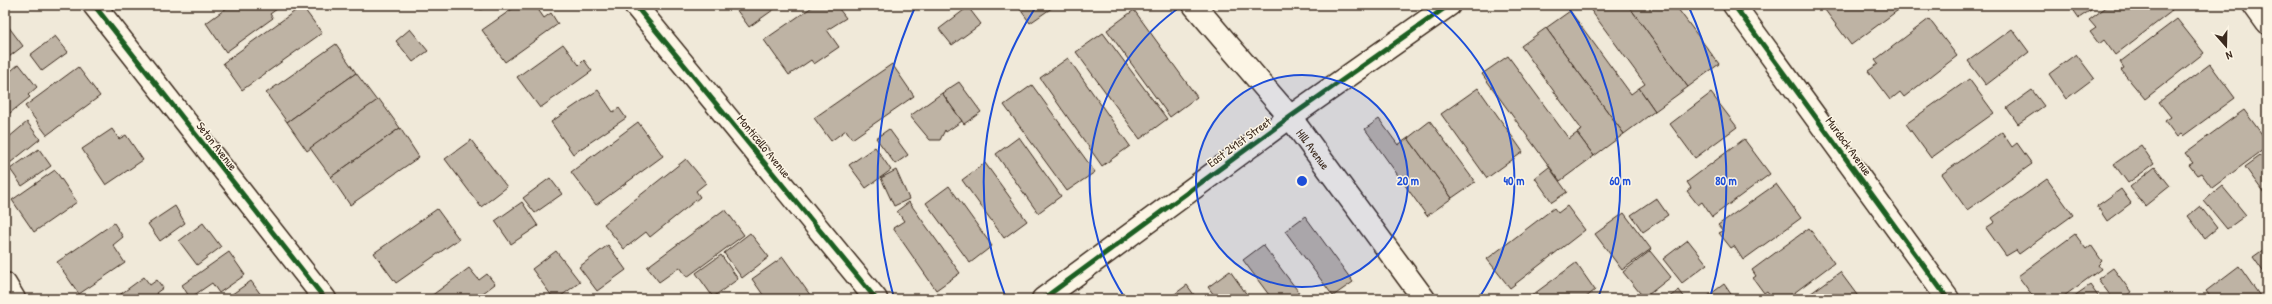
<svg xmlns="http://www.w3.org/2000/svg" width="2272" height="304" font-family="'Patrick Hand',sans-serif">
  <rect width="100%" height="100%" fill="#f0e9d9"/>
  <filter id="ink" filterUnits="userSpaceOnUse"><feTurbulence type="fractalNoise" baseFrequency=".025" numOctaves="2"/><feDisplacementMap in="SourceGraphic" scale="8" xChannelSelector="R" yChannelSelector="G"/><feConvolveMatrix kernelMatrix="1 2 1 2 8 2 1 2 1" color-interpolation-filters="sRGB"/></filter>
  <g filter="url(#ink)">
    <!-- building -->
    <g fill="#beb3a4" stroke="#3b2a1e">
      <path d="M231 5H280L281 6 270 14 273 18 226 52 206 23Z"/>
      <path d="M477 5H487L481 10Z"/>
      <path d="M518 5H535L544 18 551 13 558 24 505 62 482 30Z"/>
      <path d="M733 5H780L749 27Z"/>
      <path d="M815 5H836L846 18 827 30 839 47 814 64 811 60 789 75 764 40Z"/>
      <path d="M1017 5H1056L1030 23Z"/>
      <path d="M1587 5H1628L1688 87 1655 111 1639 88 1645 84Z"/>
      <path d="M1628 5H1675L1719 64 1688 87Z"/>
      <path d="M1832 5H1905L1851 45 1825 10Z"/>
      <path d="M2070 5H2098L2079 18Z"/>
      <path d="M2109 5H2168L2172 11 2115 55 2104 40 2099 44 2090 32 2096 28 2089 20Z"/>
      <path d="M302 6 322 33 242 90 223 63Z"/>
      <path d="M968 7 981 24 952 45 939 29Z"/>
      <path d="M1134 10 1197 97 1170 117 1107 30Z"/>
      <path d="M1570 11 1631 94 1639 88 1655 111 1624 134 1546 28Z"/>
      <path d="M1929 19 1957 56 1904 97 1900 92 1890 100 1868 71 1878 64 1875 60Z"/>
      <path d="M2177 19 2204 53 2145 99 2121 70 2124 68 2120 62Z"/>
      <path d="M5 22 23 46 5 60Z"/>
      <path d="M1546 28 1624 134 1594 156 1577 133 1582 130 1521 46Z"/>
      <path d="M410 29 428 51 413 62 396 41Z"/>
      <path d="M2012 29 2029 52 1986 85 1968 61Z"/>
      <path d="M1103 33 1167 119 1140 139 1076 52Z"/>
      <path d="M55 36 68 52 42 71 30 55Z"/>
      <path d="M336 44 356 73 287 122 266 93Z"/>
      <path d="M563 44 579 65 584 60 592 71 540 108 517 77Z"/>
      <path d="M2076 54 2094 78 2066 99 2049 74Z"/>
      <path d="M1508 56 1569 139 1577 133 1594 156 1560 181 1482 74Z"/>
      <path d="M1068 58 1130 146 1102 166 1040 78Z"/>
      <path d="M19 64 37 87 28 95 30 97 5 117V76Z"/>
      <path d="M892 64 914 96 852 139 846 130 831 141 814 118Z"/>
      <path d="M2210 64 2235 98 2183 136 2181 134 2177 137 2165 121 2171 117 2159 102Z"/>
      <path d="M78 67 100 96 47 135 25 106Z"/>
      <path d="M356 73 377 101 307 151 287 122Z"/>
      <path d="M1969 79 1994 113 1931 158 1906 124Z"/>
      <path d="M959 82 981 112 964 124 942 93Z"/>
      <path d="M1032 85 1095 172 1067 191 1004 105Z"/>
      <path d="M1478 88 1523 152 1487 178 1441 114Z"/>
      <path d="M598 90 613 112 619 108 626 118 573 154 551 122Z"/>
      <path d="M2032 90 2044 106 2018 124 2007 108Z"/>
      <path d="M942 93 962 121 946 132 945 130 940 140H930L910 116Z"/>
      <path d="M1711 93 1737 127 1695 158 1670 124Z"/>
      <path d="M379 99 400 128 331 177 310 148Z"/>
      <path d="M2244 110 2267 141V147L2212 188 2201 173 2197 175 2189 165 2193 163 2185 153Z"/>
      <path d="M1379 119 1398 145 1408 138 1452 198 1427 216 1365 129Z"/>
      <path d="M1430 121 1475 182 1452 198 1408 138Z"/>
      <path d="M27 122 40 139 5 167V134L8 138Z"/>
      <path d="M638 122 663 156 596 205 571 172Z"/>
      <path d="M400 128 419 157 350 205 331 177Z"/>
      <path d="M112 129 119 139 126 135 143 160 106 185 82 149Z"/>
      <path d="M889 129 908 155 895 164 876 138Z"/>
      <path d="M2002 132 2012 147 2017 143 2032 164 1967 210 1942 174Z"/>
      <path d="M1019 137 1061 196 1038 213 996 154Z"/>
      <path d="M1744 139 1770 174 1712 217 1702 202 1698 205 1687 191 1691 188 1687 182Z"/>
      <path d="M471 140 507 187 481 207 445 159Z"/>
      <path d="M2141 145 2154 164 2128 183 2114 164Z"/>
      <path d="M875 147 891 170 866 188 849 165Z"/>
      <path d="M39 149 51 166 22 186 10 169Z"/>
      <path d="M2267 151V192L2264 193 2245 167Z"/>
      <path d="M686 159 706 183 696 191 700 197 650 237 646 232 624 249 604 224Z"/>
      <path d="M985 163 1027 221 1004 238 962 180Z"/>
      <path d="M1549 167 1567 192 1552 202 1535 178Z"/>
      <path d="M2155 167 2170 186 2145 206 2130 187Z"/>
      <path d="M55 170 77 202 34 232 12 200Z"/>
      <path d="M896 170 909 199 894 206 881 178Z"/>
      <path d="M550 178 562 194 535 213 523 198Z"/>
      <path d="M2047 179 2073 215 2019 254 2016 250 2006 256 1986 228 1995 222 1992 218Z"/>
      <path d="M1776 184 1801 218 1743 260 1734 246 1731 248 1719 233 1723 231 1718 225Z"/>
      <path d="M949 186 992 246 970 263 926 203Z"/>
      <path d="M2222 186 2246 215 2227 229 2204 201Z"/>
      <path d="M2121 189 2131 203 2107 221 2097 206Z"/>
      <path d="M1656 198 1668 215 1643 232 1631 215Z"/>
      <path d="M522 202 538 226 511 244 495 221Z"/>
      <path d="M909 202 960 273 936 290 893 228 904 221 897 211Z"/>
      <path d="M175 206 185 223 160 241 148 224Z"/>
      <path d="M1567 206 1585 230 1510 288 1487 259 1554 208 1558 213Z"/>
      <path d="M2200 206 2217 228 2205 238 2188 216Z"/>
      <path d="M437 209 459 239 396 283 374 253Z"/>
      <path d="M725 209 744 235 687 277 680 267 659 282 647 267Z"/>
      <path d="M1624 213 1651 249 1622 270 1595 234Z"/>
      <path d="M1305 216 1353 282 1333 296 1285 231Z"/>
      <path d="M114 223 123 237 113 245 125 263 79 294 57 262Z"/>
      <path d="M203 223 221 247 197 265 179 241Z"/>
      <path d="M1809 228 1834 263 1786 299H1773L1767 291 1764 293 1753 278 1756 276 1752 270Z"/>
      <path d="M750 233 769 257 742 278 724 253Z"/>
      <path d="M2075 234 2086 249 2091 245 2102 261 2098 265 2101 269 2060 299H2035L2018 276Z"/>
      <path d="M1688 240 1707 264 1682 283 1663 259Z"/>
      <path d="M608 245 626 270 597 291 579 267Z"/>
      <path d="M1263 245 1304 299H1272L1243 260Z"/>
      <path d="M2267 247V277L2253 257Z"/>
      <path d="M556 251 580 282 557 299H554L532 269Z"/>
      <path d="M1650 251 1671 277 1644 298 1623 272Z"/>
      <path d="M229 252 245 275 219 293 212 283 190 298 182 285Z"/>
      <path d="M721 255 738 279 713 297 696 273Z"/>
      <path d="M783 257 813 299H766L752 279Z"/>
      <path d="M1576 263 1595 290 1584 299H1527Z"/>
      <path d="M2239 266 2262 299H2212L2206 291Z"/>
      <path d="M469 268 479 280 487 274 495 284 475 299H427Z"/>
      <path d="M2113 268 2131 292 2122 299H2113L2098 279Z"/>
      <path d="M1230 271 1250 299H1217L1208 287Z"/>
      <path d="M1840 272 1860 299H1803Z"/>
      <path d="M144 277 150 285 157 280 163 288 156 293 160 299H114Z"/>
      <path d="M251 281 264 299H225Z"/>
      <path d="M1724 284 1733 297 1731 299H1704Z"/>
      <path d="M1187 285 1197 299H1168Z"/>
      <path d="M2090 285 2100 299H2070Z"/>
      <path d="M1679 290 1686 299H1666L1675 293Z"/>
    </g>
    <g fill="none" stroke-linecap="round" stroke-linejoin="round">
      <!-- street casing -->
      <g stroke="#3b2a1e" stroke-width="25">
        <g id="street">
          <path d="M94 5 325 299"/>
          <path d="M635 5 876 299"/>
          <path id="s1" d="M1194 5 1290 117 1424 299"/>
          <path d="M1734 5 1948 299"/>
          <path d="M2254 5 2267 23"/>
        </g>
      </g>
      <!-- secondary casing -->
      <g stroke="#3b2a1e" stroke-width="25">
        <g id="secondary">
          <path d="M5 284 14 299"/>
          <path d="M1043 299 1290 117 1449 5"/>
        </g>
      </g>
      <!-- street -->
      <use href="#street" stroke="#fcf5e5" stroke-width="22"/>
      <!-- secondary -->
      <use href="#secondary" stroke="#fcf5e5" stroke-width="22"/>
      <!-- cycleway casing -->
      <g stroke="#fcf5e5" stroke-width="8">
        <g id="cycleway">
          <path d="M94 5 325 299"/>
          <path d="M635 5 876 299"/>
          <path d="M1734 5 1948 299"/>
          <path d="M1043 299 1290 117 1449 5"/>
        </g>
      </g>
      <!-- cycleway -->
      <use href="#cycleway" stroke="#1b5e20" stroke-width="5"/>
    </g>
  </g>
  <!-- distance rings -->
  <circle cx="1302" cy="181" r="106" fill="#1d4ed8" fill-opacity=".12"/>
  <g fill="none" stroke="#1d4ed8" stroke-width="2">
    <circle cx="1302" cy="181" r="106"/>
    <path d="M1125 298A212 212 0 0 1 1183 5M1421 5A212 212 0 0 1 1479 298"/>
    <path d="M1006 298A318 318 0 0 1 1037 5M1567 5A318 318 0 0 1 1598 298"/>
    <path d="M894 298A424 424 0 0 1 916 5M1688 5A424 424 0 0 1 1710 298"/>
  </g>
  <g text-anchor="middle" dominant-baseline="central" stroke-width="3" stroke-linejoin="round" paint-order="stroke">
    <!-- street labels -->
    <g font-size="12" fill="#3b2a1e" stroke="#fcf5e5">
      <text transform="translate(1239 142) rotate(-36)">East 241st Street</text>
      <text transform="translate(217 146) rotate(52)">Seton Avenue</text>
      <text transform="translate(764 146) rotate(51)">Monticello Avenue</text>
      <text transform="translate(1849 146) rotate(54)">Murdock Avenue</text>
      <text stroke="none"><textPath href="#s1" startOffset="187">Hill Avenue</textPath></text>
    </g>
  </g>
  <circle cx="1302" cy="181" r="6" fill="#1d4ed8" stroke="#fcf5e5" stroke-width="2"/>
  <g font-size="12" text-anchor="middle" font-weight="bold" fill="#1d4ed8" stroke="#fcf5e5" stroke-width="3" stroke-linejoin="round" paint-order="stroke">
    <text x="1408" y="185">20 m</text>
    <text x="1514" y="185">40 m</text>
    <text x="1620" y="185">60 m</text>
    <text x="1726" y="185">80 m</text>
  </g>
  <!-- margin -->
  <rect width="2272" height="304" fill="none" stroke="#fcf5e5" stroke-width="20"/>
  <rect x="10" y="10" width="2252" height="284" fill="none" stroke="#3b2a1e" stroke-width="1.5" filter="url(#ink)"/>
  <!-- north arrow -->
  <g transform="translate(2226 46) rotate(160)" stroke="#fcf5e5" stroke-width="3" paint-order="stroke">
  <path d="M0-3L7 15L0 10L-7 15Z" fill="#3b2a1e"/>
  <text y="-6" font-size="11" font-weight="bold" text-anchor="middle" fill="#3b2a1e">N</text>
  </g>
</svg>
